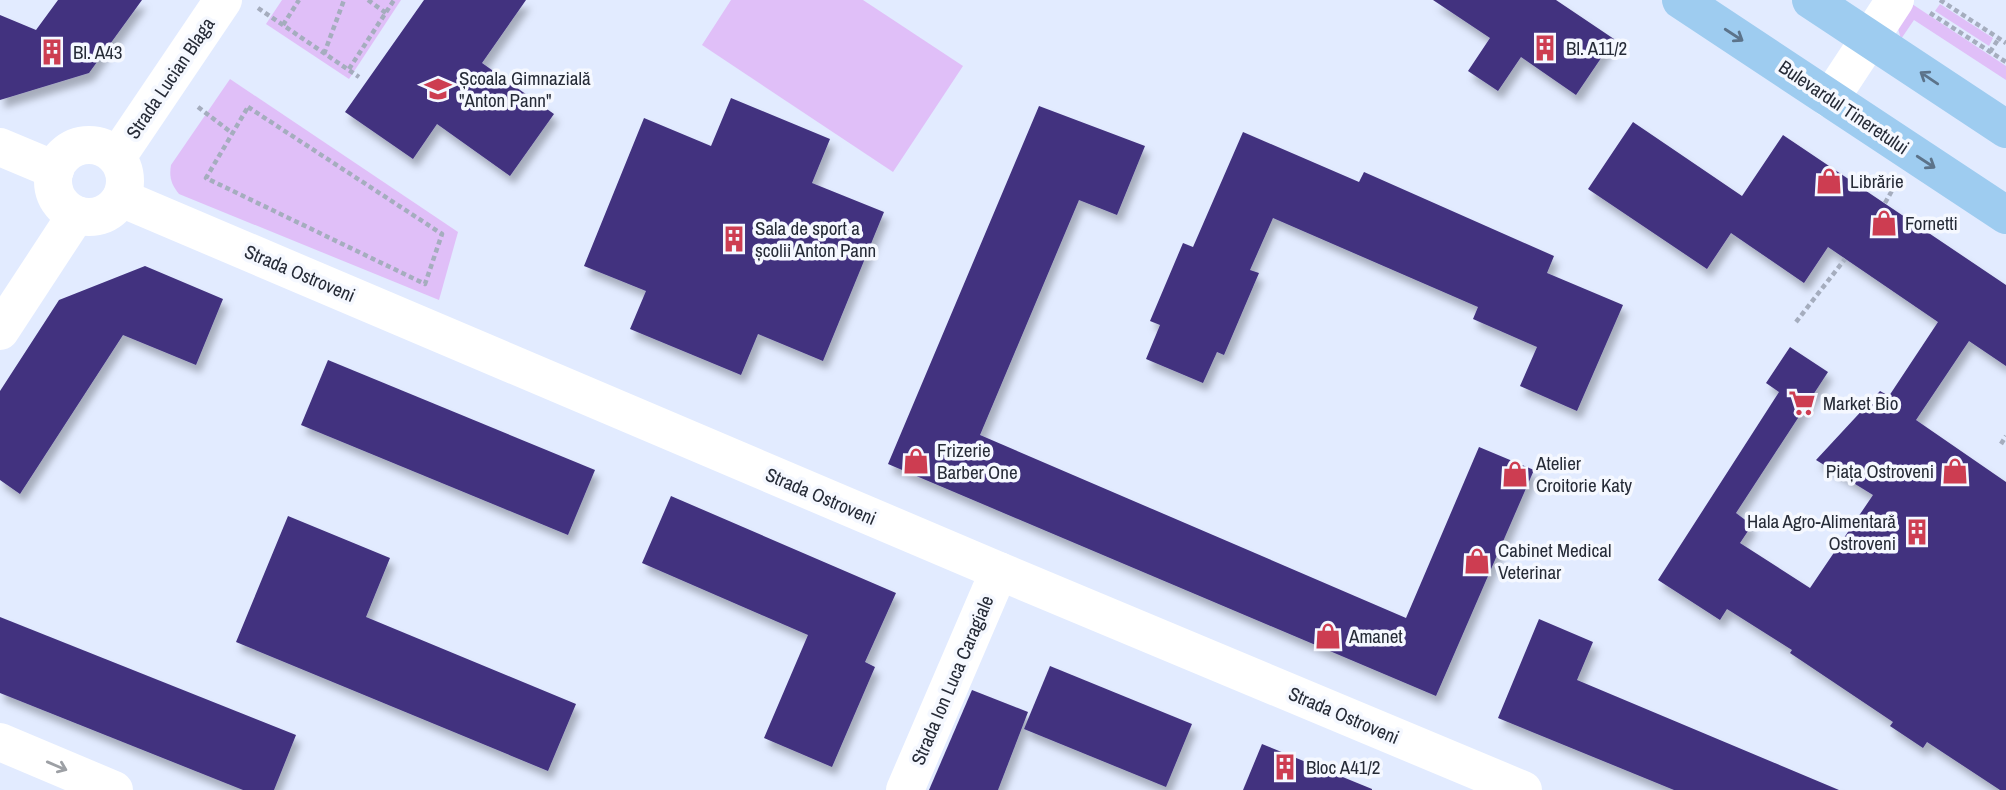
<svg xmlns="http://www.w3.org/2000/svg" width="2006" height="790" font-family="'Archivo Narrow',sans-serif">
  <defs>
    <filter id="shadow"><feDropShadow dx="4.5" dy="8" stdDeviation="3.5" flood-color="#0004"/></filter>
  </defs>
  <rect width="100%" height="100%" fill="#e2ebff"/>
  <!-- green -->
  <g fill="#e0bff8">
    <path d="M282 0H401L349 79 266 24Z"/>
    <path d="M731 0H863L963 66 893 172 702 45Z"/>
    <path d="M1909 2 2006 66V80L1914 20 1901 39 1897 25Z"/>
    <path d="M1940 4 1993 38 1989 46 1935 11Z"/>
    <path d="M230 79 458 232 439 300 179 194C171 184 169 177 171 165Z"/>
  </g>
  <!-- building -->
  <g fill="#42327f" filter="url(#shadow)">
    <path d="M58 0H142L89 73 0 100V15L36 30Z"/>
    <path d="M424 0H526L482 63 554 114 510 176 437 124 413 159 345 112Z"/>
    <path d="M1433 0H1556L1614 39 1576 95 1521 57 1498 91 1468 71 1490 38Z"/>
    <path d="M731 98 830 139 812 183 884 212 823 361 758 334 741 375 630 329 646 291 584 266 644 118 711 146Z"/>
    <path d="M1039 106 1145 146 1117 215 1079 200 980 435 1406 618 1479 447 1534 470 1436 696 888 464Z"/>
    <path d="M1633 122 1742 196 1783 135 2006 285V366L1969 341 1916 420 2006 482V790H2000L1927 742 1923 748 1890 726 1893 722 1790 653 1792 650 1727 609 1720 620 1658 580 1779 392 1766 383 1790 347 1828 372 1736 513 1752 525 1740 543 1810 588 1873 495 1816 460 1880 391 1889 396 1938 322 1828 247 1804 283 1731 233 1707 269 1588 189Z"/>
    <path d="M1243 132 1359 182 1364 172 1554 256 1547 273 1623 305 1577 411 1520 386 1537 347 1473 319 1478 307 1273 218 1250 270 1259 273 1224 355 1217 352 1203 383 1146 359 1160 325 1150 321 1183 243 1193 247Z"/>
    <path d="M145 266 223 299 196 365 123 335 20 494 0 480V391L59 300Z"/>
    <path d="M328 360 595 470 568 535 301 425Z"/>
    <path d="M671 496 896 593 865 662 875 667 832 767 764 738 808 635 642 563Z"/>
    <path d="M288 516 390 558 366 617 576 704 548 771 236 642Z"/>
    <path d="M0 617 296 735 274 790H243L0 693Z"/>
    <path d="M1539 619 1593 642 1577 680 1839 790H1674L1498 718Z"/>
    <path d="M1050 666 1192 724 1166 787 1024 729Z"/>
    <path d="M972 690 1028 712 998 790H929Z"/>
    <path d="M1262 744 1372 789V790H1243Z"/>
  </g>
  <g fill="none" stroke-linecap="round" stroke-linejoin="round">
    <!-- path -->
    <g stroke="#a5adbe" stroke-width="4.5" stroke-dasharray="5 3.5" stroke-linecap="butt">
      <path d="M368 0 386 13"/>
      <path d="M1940 0 2006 43"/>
      <path d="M258 8 359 77"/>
      <path d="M1930 13 2006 62"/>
      <path d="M283 25 299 0"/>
      <path d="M1990 52 1999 38"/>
      <path d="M324 54 344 0"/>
      <path d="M349 69 394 0"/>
      <path d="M198 107 232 133"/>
      <path d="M248 107 442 234 425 284 206 178Z"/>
      <path d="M1885 203 1894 187"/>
      <path d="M1796 322 1845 259"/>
      <path d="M2001 444 2006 436"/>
    </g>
    <!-- minor -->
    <g stroke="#fff" stroke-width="38">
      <path d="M1830 99 1895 0"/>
      <circle cx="89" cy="181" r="36"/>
      <path d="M0 147 55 170"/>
      <path d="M117 157 223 0"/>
      <path d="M121 198 999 571 1523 790"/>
      <path d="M0 331 76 215"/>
      <path d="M0 742 114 790"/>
      <path d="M905 790 999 571"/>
    </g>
    <!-- major -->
    <g stroke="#9eccf0" stroke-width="38">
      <path d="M1681 0 2006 215"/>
      <path d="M1811 0 2006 129"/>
    </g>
  </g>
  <!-- one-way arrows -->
  <defs><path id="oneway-shaft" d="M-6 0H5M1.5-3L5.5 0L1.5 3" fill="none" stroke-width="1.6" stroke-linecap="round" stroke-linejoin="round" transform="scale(1.75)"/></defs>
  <g stroke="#5c738a">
    <use href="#oneway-shaft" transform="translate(1734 35) rotate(33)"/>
    <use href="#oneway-shaft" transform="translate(1929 78) rotate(-146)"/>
    <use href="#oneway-shaft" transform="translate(1926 162) rotate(33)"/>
  </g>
  <use stroke="#9da0a5" href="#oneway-shaft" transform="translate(57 766) rotate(23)"/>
  <!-- icons -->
  <defs>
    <g id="building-bare" transform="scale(2.1)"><path d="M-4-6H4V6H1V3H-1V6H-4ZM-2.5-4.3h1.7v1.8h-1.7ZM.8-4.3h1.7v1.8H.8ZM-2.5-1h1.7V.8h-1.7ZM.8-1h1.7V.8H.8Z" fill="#cd3d51" stroke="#f5f8ff" stroke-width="2.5" paint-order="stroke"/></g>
    <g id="school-bare" transform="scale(2.1)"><path d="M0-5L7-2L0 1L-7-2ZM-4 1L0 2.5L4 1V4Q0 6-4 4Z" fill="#cd3d51" stroke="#f5f8ff" stroke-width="2.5" paint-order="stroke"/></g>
    <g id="shop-bare" transform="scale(2.1)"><path d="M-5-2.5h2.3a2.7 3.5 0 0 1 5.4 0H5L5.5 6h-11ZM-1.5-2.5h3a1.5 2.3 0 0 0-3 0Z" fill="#cd3d51" stroke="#f5f8ff" stroke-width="2.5" paint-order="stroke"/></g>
    <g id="supermarket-bare" transform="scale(2.1)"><path d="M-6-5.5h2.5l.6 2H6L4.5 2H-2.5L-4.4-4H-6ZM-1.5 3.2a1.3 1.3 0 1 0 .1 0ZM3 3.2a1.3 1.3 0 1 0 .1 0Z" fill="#cd3d51" stroke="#f5f8ff" stroke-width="2.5" paint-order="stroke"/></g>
  </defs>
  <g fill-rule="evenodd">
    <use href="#building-bare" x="1545" y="48"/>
    <use href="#building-bare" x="52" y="52"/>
    <use href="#school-bare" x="438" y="89"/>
    <use href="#shop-bare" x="1829" y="181"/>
    <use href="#shop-bare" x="1884" y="223"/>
    <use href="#building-bare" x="734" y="239"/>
    <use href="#supermarket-bare" x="1802" y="403"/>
    <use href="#shop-bare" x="916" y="461"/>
    <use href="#shop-bare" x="1955" y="471"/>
    <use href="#shop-bare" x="1515" y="474"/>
    <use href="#building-bare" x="1917" y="532"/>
    <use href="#shop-bare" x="1477" y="561"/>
    <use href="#shop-bare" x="1328" y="636"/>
    <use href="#building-bare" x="1285" y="767"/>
  </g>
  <g text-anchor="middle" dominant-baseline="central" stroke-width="7" stroke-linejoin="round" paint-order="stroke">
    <!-- poi labels -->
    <g font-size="19" fill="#262b37" stroke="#f5f8ff" text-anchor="start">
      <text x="1566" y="48">Bl. A11/2</text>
      <text x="73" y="52">Bl. A43</text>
      <text x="459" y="78">Școala Gimnazială<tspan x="459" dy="22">"Anton Pann"</tspan></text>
      <text x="1850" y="181">Librărie</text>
      <text x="1905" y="223">Fornetti</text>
      <text x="755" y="228">Sala de sport a<tspan x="755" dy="22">școlii Anton Pann</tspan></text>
      <text x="1823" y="403">Market Bio</text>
      <text x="937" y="450">Frizerie<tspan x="937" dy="22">Barber One</tspan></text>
      <text x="1536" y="463">Atelier<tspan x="1536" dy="22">Croitorie Katy</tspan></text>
      <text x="1934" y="471" text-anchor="end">Piața Ostroveni</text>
      <text x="1896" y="521" text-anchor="end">Hala Agro-Alimentară<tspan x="1896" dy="22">Ostroveni</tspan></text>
      <text x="1498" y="550">Cabinet Medical<tspan x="1498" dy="22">Veterinar</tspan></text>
      <text x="1349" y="636">Amanet</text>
      <text x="1306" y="767">Bloc A41/2</text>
    </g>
    <!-- street labels -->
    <g font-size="19" fill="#262b37" stroke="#f5f8ff">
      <text transform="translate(170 78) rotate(-56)">Strada Lucian Blaga</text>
      <text transform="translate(1844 107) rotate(34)">Bulevardul Tineretului</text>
      <text transform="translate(300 273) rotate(23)">Strada Ostroveni</text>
      <text transform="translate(821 496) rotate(23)">Strada Ostroveni</text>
      <text transform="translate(952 680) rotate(-67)">Strada Ion Luca Caragiale</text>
      <text transform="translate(1344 715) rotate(23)">Strada Ostroveni</text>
    </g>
  </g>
</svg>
